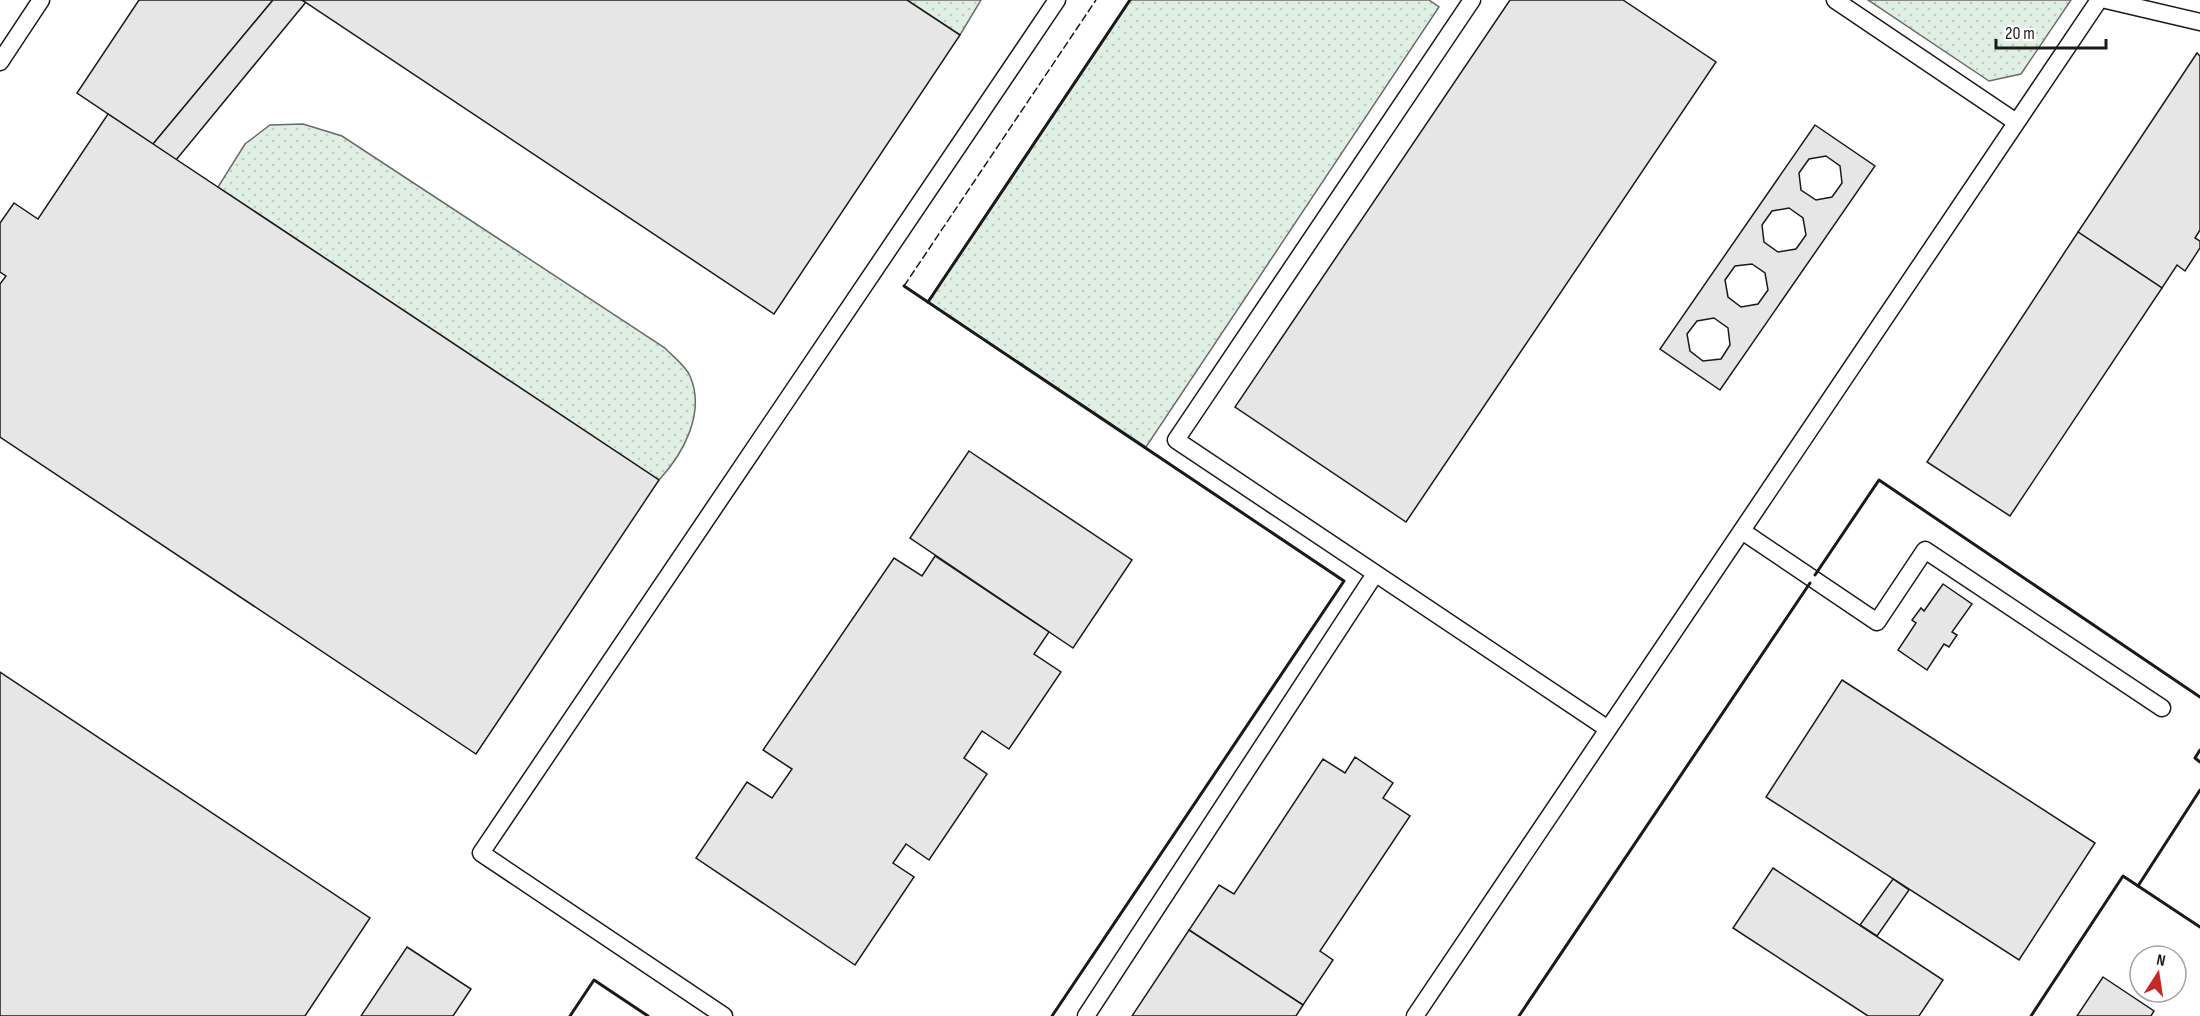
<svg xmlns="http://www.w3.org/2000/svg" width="2200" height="1016" font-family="'Sofia Sans Condensed',sans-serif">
  <defs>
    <pattern id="grass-dots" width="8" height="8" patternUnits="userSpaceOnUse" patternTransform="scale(1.5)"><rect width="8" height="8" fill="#e0efe3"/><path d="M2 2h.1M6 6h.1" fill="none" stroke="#c0ccc2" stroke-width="1.8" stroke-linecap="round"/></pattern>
  </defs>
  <rect width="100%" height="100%" fill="#fff"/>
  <!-- grass -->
  <g fill="url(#grass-dots)" stroke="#6a6a6a" stroke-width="1.5">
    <path d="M907 0H981L960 35Z"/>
    <path d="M1130 0H1429L1439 7 1146 447 928 302Z"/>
    <path d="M1868 0H2071L2021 74 1989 81Z"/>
    <path d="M303 124 342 136 665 348C672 356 686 366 690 376 706 413 683 454 659 480L218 187 245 144 270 125Z"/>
  </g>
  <!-- building -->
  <g fill="#e6e6e6" stroke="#1a1a1a" stroke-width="1.5" fill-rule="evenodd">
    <path d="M139 0H273L153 144 77 93Z"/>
    <path d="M273 0H302L306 2 176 160 153 144Z"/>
    <path d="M302 0H907L960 35 774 314Z"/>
    <path d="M1510 0H1623L1716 62 1406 522 1235 407Z"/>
    <path d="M2197 53 2200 56V230L2195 238 2200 241V248L2185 271 2177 265 2162 288 2078 232Z"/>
    <path d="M108 114 659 480 476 754 0 437V284L6 276 0 272V223L14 203 38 219Z"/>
    <path d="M1815 125 1875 166 1720 390 1660 349ZM1826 156 1840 166 1842 183 1832 197 1816 200 1801 190 1799 173 1809 159ZM1789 208 1803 218 1806 235 1796 249 1778 252 1764 242 1762 225 1772 211ZM1752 264 1765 273 1768 290 1758 304 1741 307 1728 297 1725 280 1735 266ZM1714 318 1728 328 1730 345 1721 359 1703 361 1690 351 1687 334 1697 321Z"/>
    <path d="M2078 232 2162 288 2010 516 1927 462Z"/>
    <path d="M969 451 1132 560 1073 648 910 538Z"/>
    <path d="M935 556 1049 632 1034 654 1061 672 1009 749 982 731 964 758 987 774 929 860 906 844 893 863 914 877 855 965 696 858 747 782 772 798 792 769 763 750 894 558 922 576Z"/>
    <path d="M1943 584 1972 604 1952 632 1957 635 1949 647 1944 644 1927 670 1898 650 1916 623 1912 620 1921 608 1924 611Z"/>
    <path d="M0 672 370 918 305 1016H0Z"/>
    <path d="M1842 680 2095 843 2019 960 1766 797Z"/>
    <path d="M1355 757 1393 783 1383 798 1410 816 1320 951 1333 960 1303 1005 1189 930 1219 885 1234 894 1323 759 1345 773Z"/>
    <path d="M1773 868 1943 980 1919 1016H1868L1733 928Z"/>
    <path d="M1893 879 1909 890 1877 936 1860 925Z"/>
    <path d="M1189 930 1303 1005 1296 1016H1132Z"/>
    <path d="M407 947 471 989 453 1016H361Z"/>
    <path d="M2103 977 2154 1011 2151 1016H2077Z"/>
  </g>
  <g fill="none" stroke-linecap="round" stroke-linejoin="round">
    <!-- service casing -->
    <g stroke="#1a1a1a" stroke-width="19">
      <g id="service">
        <path d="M1472 0 1176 440 1608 729"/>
        <path d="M1835 0 2016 122"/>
        <path d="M2106 0 2200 22"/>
        <path d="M0 62 41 0"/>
        <path d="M1742 531 1877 622 1925 550 2162 708"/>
        <path d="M724 1016 481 853 1057 0"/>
        <path d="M1086 1016 1375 574"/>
        <path d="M1415 1016 2099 0"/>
      </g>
    </g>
    <!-- service -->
    <use href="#service" stroke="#fff" stroke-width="16"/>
    <!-- fence -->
    <path stroke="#1a1a1a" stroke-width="1.5" stroke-dasharray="8 3" stroke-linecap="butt" d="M904 286 1096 0"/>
    <!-- wall -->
    <g stroke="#1a1a1a" stroke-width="3">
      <path d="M904 286 1344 581 1052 1016"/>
      <path d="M928 302 1130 0"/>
      <path d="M1815 575 1879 480 2200 697"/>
      <path d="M2200 750 2195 758 2200 762"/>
      <path d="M2138 886 2200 790"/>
      <path d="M570 1016 594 980 648 1016"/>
      <path d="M1519 1016 1810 583"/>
      <path d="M2031 1016 2123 876 2200 927"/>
    </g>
  </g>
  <!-- north arrow -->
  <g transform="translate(2158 974) rotate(12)"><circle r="28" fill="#ffffff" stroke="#a3a3a3" stroke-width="1.5"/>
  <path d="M0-4.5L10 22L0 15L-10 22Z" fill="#c62828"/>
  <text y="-9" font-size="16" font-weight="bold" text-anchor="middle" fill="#1a1a1a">N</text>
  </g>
  <!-- scale -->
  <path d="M1996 39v9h110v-9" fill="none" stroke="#1a1a1a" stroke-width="3"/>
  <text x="2005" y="39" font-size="18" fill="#1a1a1a" stroke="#ffffff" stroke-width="4.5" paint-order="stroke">20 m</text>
</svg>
